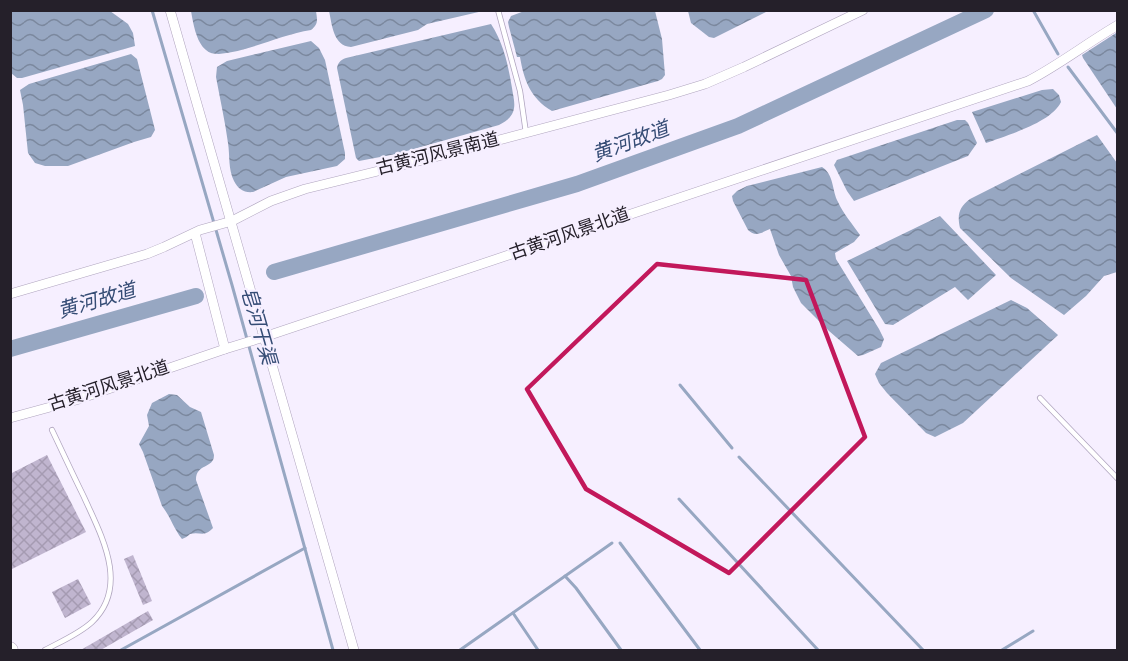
<svg xmlns="http://www.w3.org/2000/svg" width="1128" height="661" font-family="Overpass,'Noto Sans SC',sans-serif">
  <defs>
    <pattern id="water-waves" width="16" height="10" patternUnits="userSpaceOnUse" patternTransform="scale(1.5)"><rect width="16" height="10" fill="#97a7c2"/><path d="M0 5q4-4 8 0t8 0" fill="none" stroke="#7b889e"/></pattern>
    <pattern id="building-cross-hatch" width="8" height="8" patternUnits="userSpaceOnUse" patternTransform="scale(1.5)"><rect width="8" height="8" fill="#c0b5cf"/><path d="M0 0l8 8M0 8l8-8" fill="none" stroke="#a59bb2"/></pattern>
  </defs>
  <rect width="100%" height="100%" fill="#f6efff"/>
  <!-- water -->
  <g fill="url(#water-waves)">
    <path d="M11 10 110 11 128 24 133 33 135 46 22 78H17L11 73Z"/>
    <path d="M527 10 655 11 662 39 665 75 662 79 658 81 552 111C530 98 524 80 520 57H517L509 27 508 22 511 16Z"/>
    <path d="M191 11H316C317 19 319 24 311 30 280 35 250 51 219 54 214 54 209 53 206 50 196 42 193 22 191 11Z"/>
    <path d="M329 11V10L483 11 427 24 418 30 351 47C333 46 332 24 329 11Z"/>
    <path d="M688 11V10L768 11 714 38 709 37 691 23Z"/>
    <path d="M491 24C504 44 508 65 512 88 513 96 516 104 513 112 510 119 505 122 499 125L396 154 359 161 356 158 337 68C338 63 340 60 346 58Z"/>
    <path d="M1116 33H1117V109L1083 58 1082 55Z"/>
    <path d="M311 41 319 48 325 60 345 153V159L337 166 286 177 253 192C244 193 238 189 234 181 228 169 230 156 228 143 225 121 220 99 216 77L217 67 227 61Z"/>
    <path d="M131 54 137 59 153 122 155 130 151 137 134 142 68 166H45L35 163 28 153 23 105 20 90 29 84Z"/>
    <path d="M1053 89 1059 95 1061 102C1051 123 1007 135 986 143L972 112 1042 90Z"/>
    <path d="M957 120H965L968 123 977 143 968 156 854 201 847 191 834 165 837 160Z"/>
    <path d="M1097 135 1117 163V272L1104 276 1086 296 1064 315 1011 278 960 228C957 215 959 207 970 199Z"/>
    <path d="M822 167C834 174 832 191 838 202 843 213 853 225 860 235L854 242 835 253 836 259 879 329 884 339 881 347 863 355 858 356 829 331 801 303 793 287 791 276 779 255 770 229C762 232 756 238 748 230L733 201 732 196 737 191 747 186Z"/>
    <path d="M940 216 996 275 968 300 955 287 893 325 885 324 847 261Z"/>
    <path d="M1011 300 1027 308 1058 335 963 423 935 437 926 433 887 393 879 383 875 374 881 363Z"/>
    <path d="M169 394 177 395 190 407 201 412 214 455C214 469 196 463 196 480L213 528C204 538 200 531 190 534 188 536 185 538 182 539 174 529 170 516 162 506L143 452 139 444 149 426 147 415 152 403Z"/>
  </g>
  <g fill="none" stroke-linecap="round" stroke-linejoin="round">
    <!-- stream -->
    <g stroke="#97a7c2" stroke-width="3">
      <path d="M152 10 232 285 333 650"/>
      <path d="M1033 10 1058 54"/>
      <path d="M1068 67 1118 134"/>
      <path d="M680 385 732 448"/>
      <path d="M739 457 923 650"/>
      <path d="M679 499 818 650"/>
      <path d="M620 543 700 650"/>
      <path d="M565 576 576 588 621 650"/>
      <path d="M513 613 538 650"/>
      <path d="M121 650 305 548"/>
      <path d="M460 650 612 543"/>
      <path d="M1002 650 1033 631"/>
    </g>
    <!-- river -->
    <g stroke="#97a7c2" stroke-width="16">
      <path d="M274 272 577 184 738 126 986 10"/>
      <path d="M10 349 196 296"/>
    </g>
  </g>
  <!-- building -->
  <g fill="url(#building-cross-hatch)">
    <path d="M47 455 86 532 10 570V474Z"/>
    <path d="M133 555 152 601 143 605 124 559Z"/>
    <path d="M78 579 91 604 65 618 52 592Z"/>
    <path d="M148 611 153 620 99 651H79Z"/>
  </g>
  <g fill="none" stroke-linecap="round" stroke-linejoin="round">
    <!-- service casing -->
    <g stroke="#b0a5bf" stroke-width="6">
      <g id="service">
        <path d="M498 10 520 91 526 133"/>
        <path d="M1040 398 1118 479"/>
        <path d="M45 650C60 642 79 634 92 622 130 586 101 535 84 497 73 475 63 453 52 430"/>
      </g>
    </g>
    <!-- minor casing -->
    <g stroke="#b0a5bf" stroke-width="10">
      <g id="minor">
        <path d="M170 10 354 650"/>
        <path d="M195 233 225 349"/>
        <path d="M10 294 147 254 164 247 200 230 232 221 271 201 305 189 431 158 669 95 705 84 744 67 863 10"/>
        <path d="M10 418 76 400 225 349 264 337 1028 81C1059 65 1087 43 1118 25"/>
      </g>
    </g>
    <!-- secondary casing -->
    <g stroke="#b0a5bf" stroke-width="15">
      <path id="secondary" d="M10 649 11 650"/>
    </g>
    <!-- service -->
    <use href="#service" stroke="#fff" stroke-width="4.5"/>
    <!-- minor -->
    <use href="#minor" stroke="#fff" stroke-width="9"/>
    <!-- secondary -->
    <use href="#secondary" stroke="#fff" stroke-width="14"/>
  </g>
  <!-- marked area -->
  <path fill="none" stroke="#c2185b" stroke-width="4.5" stroke-linejoin="round" d="M657 264 806 280 865 437 729 573 586 489 527 389Z"/>
  <g text-anchor="middle" dominant-baseline="central" stroke-width="4.5" stroke-linejoin="round" paint-order="stroke">
    <!-- street labels -->
    <g font-size="18" fill="#25202a" stroke="#f6efff">
      <text transform="translate(438 155) rotate(-14)">古黄河风景南道</text>
      <text transform="translate(570 235) rotate(-19)">古黄河风景北道</text>
      <text transform="translate(109 387) rotate(-18)">古黄河风景北道</text>
    </g>
    <!-- water labels -->
    <g font-size="20" font-style="italic" fill="#354c75" stroke="#f6efff">
      <text transform="translate(631 143) rotate(-20)">黄河故道</text>
      <text transform="translate(97 302) rotate(-16)">黄河故道</text>
      <text transform="translate(257 326) rotate(74)">皂河干渠</text>
    </g>
  </g>
  <!-- border -->
  <rect width="1128" height="661" fill="none" stroke="#25202a" stroke-width="24"/>
</svg>
